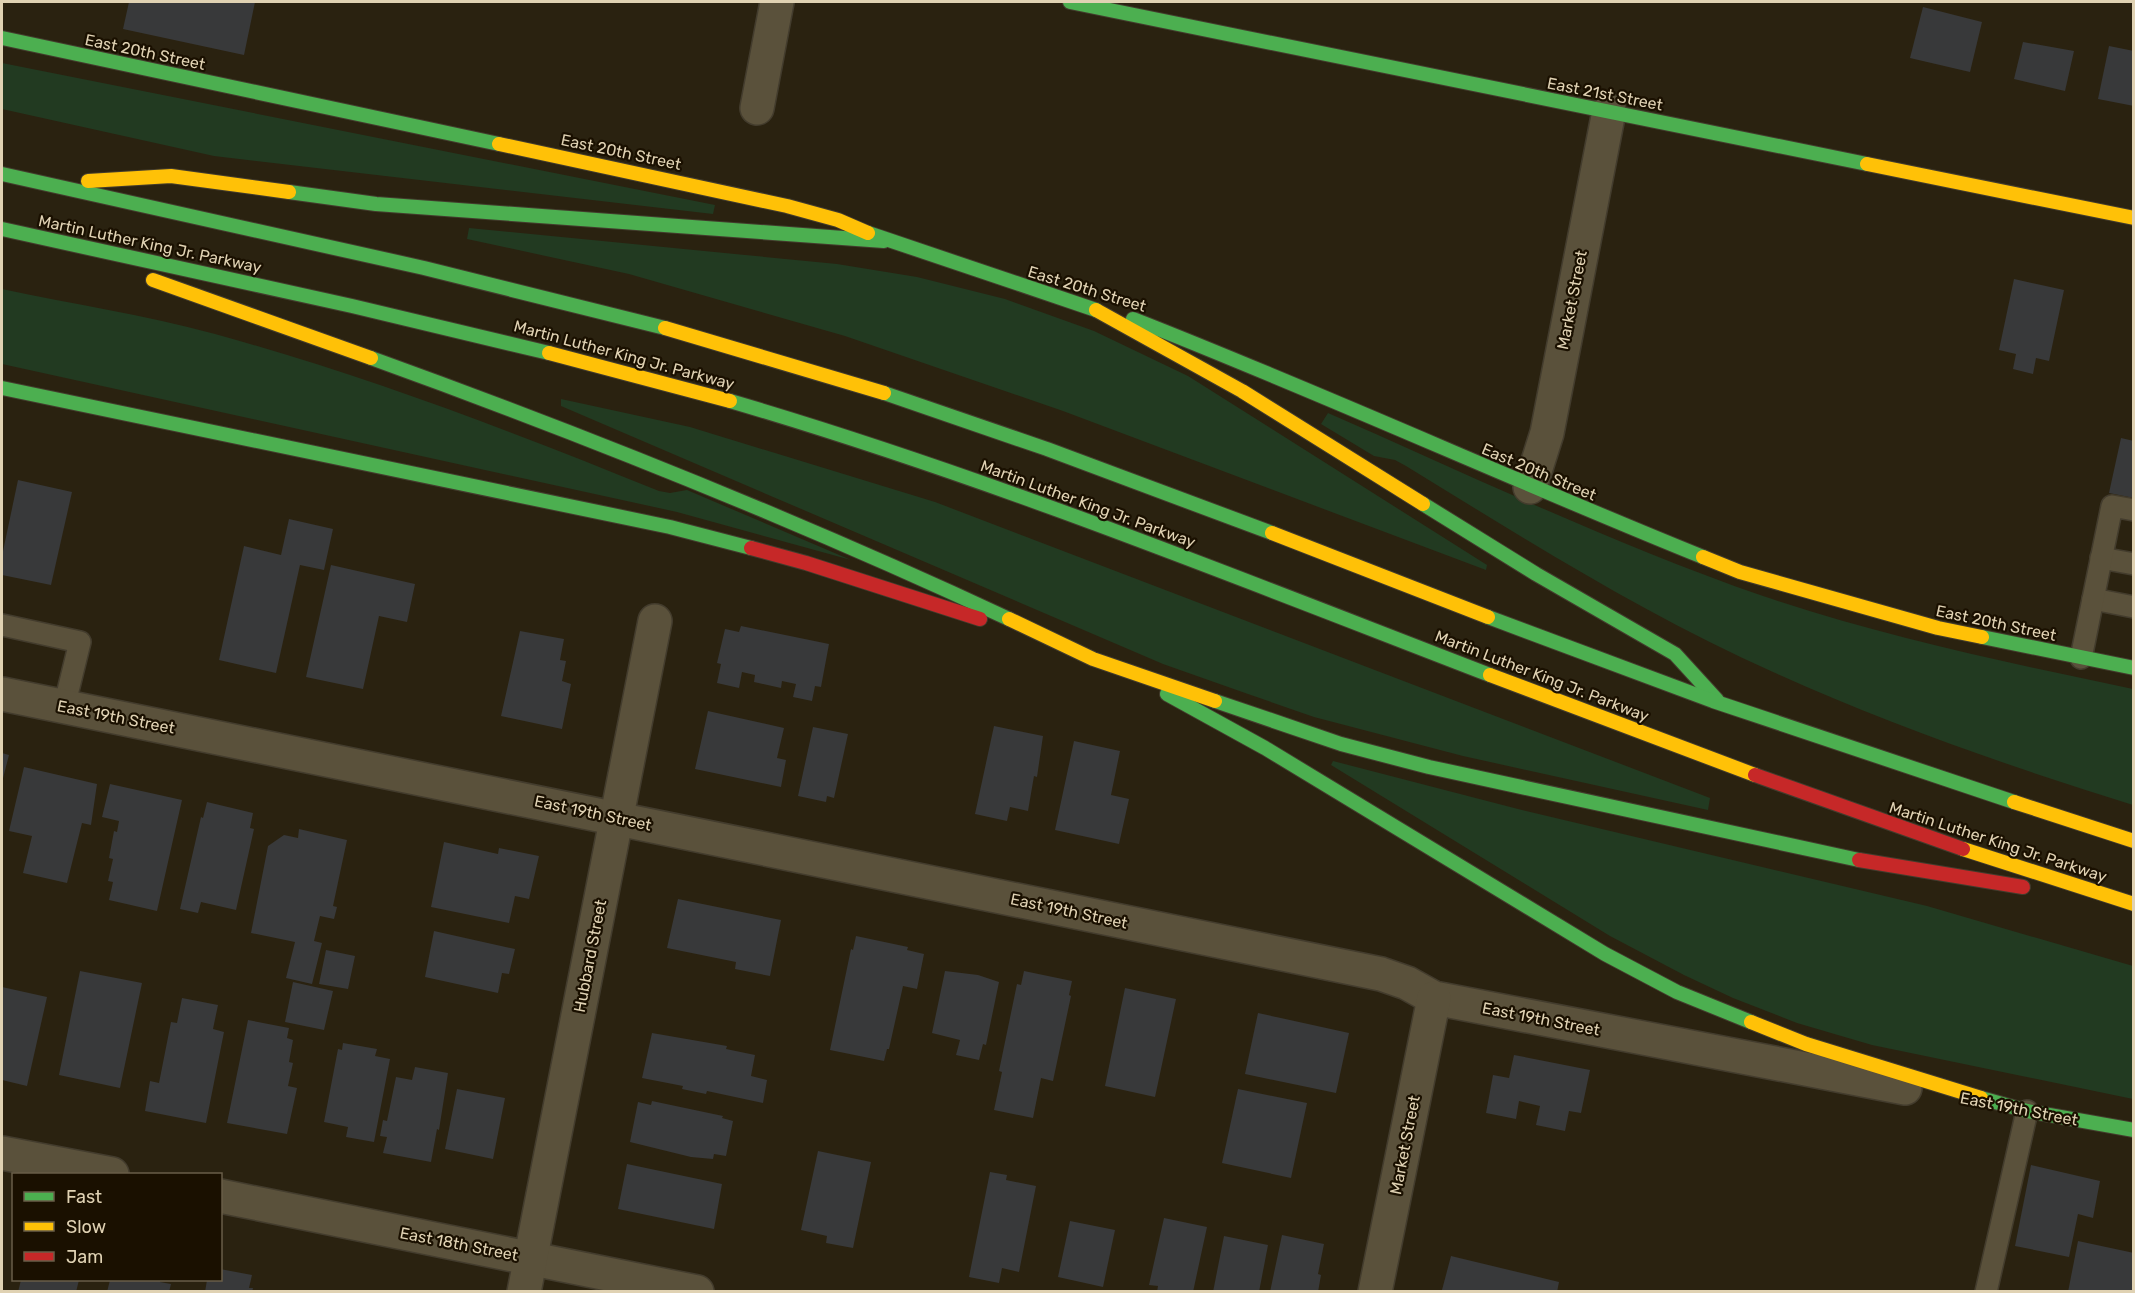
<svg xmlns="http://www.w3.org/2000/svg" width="2135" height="1293" font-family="Rubik,sans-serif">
  <rect width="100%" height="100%" fill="#2a2210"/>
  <!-- green -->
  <g fill="#223a21">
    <path d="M2 63 715 205 713 214 214 156 2 109Z"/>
    <path d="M469 228 837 264 917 277 1005 299 1094 331 1188 376 1487 565 1486 570 1063 411 845 336 629 274 467 239Z"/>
    <path d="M2 289C72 304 145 315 215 334 367 376 514 432 659 491L670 493 687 490 851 560 677 512 2 364Z"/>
    <path d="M561 399 690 427 935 502 1710 798 1708 810 1463 756 1314 717 1248 694 1163 664 561 406Z"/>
    <path d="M1328 413C1472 476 1615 545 1763 596 1884 637 2009 663 2133 689V805C2011 767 1890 725 1773 672 1645 615 1525 539 1406 466L1395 460 1374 456 1321 424Z"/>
    <path d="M1333 761 1518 809 1927 906 2133 966V1099L1872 1045 1797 1023 1733 998 1684 975 1610 936 1331 765Z"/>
  </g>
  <!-- building -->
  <g fill="#38393a">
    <path d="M129 2H255L244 55 123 29Z"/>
    <path d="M1923 7 1982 22 1970 72 1910 58Z"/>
    <path d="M2023 42 2074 51 2065 91 2014 79Z"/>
    <path d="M2109 46 2134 51V106L2098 99Z"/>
    <path d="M2014 279 2064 290 2049 361 2036 358 2033 374 2013 369 2016 354 1999 350Z"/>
    <path d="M2121 438 2134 441V498L2109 493Z"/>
    <path d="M18 480 72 492 51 585 2 575V556Z"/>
    <path d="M289 519 333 529 324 570 300 565 276 673 219 660 244 546 281 555Z"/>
    <path d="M331 565 415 584 407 622 379 616 363 689 306 677Z"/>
    <path d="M741 626 829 644 821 687 815 686 812 701 793 697 796 684 782 681 781 688 754 682 755 675 742 672 739 688 717 683 721 664 717 663 725 629 739 632Z"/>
    <path d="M520 631 564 639 560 660 566 661 562 681 571 684 562 729 501 716Z"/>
    <path d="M708 711 784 728 777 758 786 760 781 787 695 769Z"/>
    <path d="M994 726 1043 736 1037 777 1034 776 1028 811 1010 807 1007 821 975 814Z"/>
    <path d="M813 727 848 734 834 798 827 796 826 802 798 796Z"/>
    <path d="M1074 741 1120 751 1111 795 1129 799 1119 844 1055 830Z"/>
    <path d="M2 753 9 755 2 782Z"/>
    <path d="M24 767 97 784 91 825 82 823 67 883 23 873 32 836 9 831Z"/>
    <path d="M110 784 182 800 157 911 109 900 113 882 108 881 113 859 109 858 114 831 117 832 119 821 102 817Z"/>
    <path d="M207 802 253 813 250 828 254 829 236 910 201 902 198 913 180 909 201 817 203 818Z"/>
    <path d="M299 829 347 840 333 906 337 907 334 919 320 916 314 941 322 943 312 984 286 978 295 942 251 933 268 846 284 835 298 838Z"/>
    <path d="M444 842 498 854 499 848 539 856 529 899 515 896 509 923 431 907Z"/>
    <path d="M678 899 781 920 770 976 735 969 736 962 667 948Z"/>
    <path d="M434 931 515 949 509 974 502 973 498 993 425 977Z"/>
    <path d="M856 936 908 947 907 950 924 954 917 989 903 986 889 1049H887L884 1061 830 1050 851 949 853 950Z"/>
    <path d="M326 950 355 956 348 989 319 984Z"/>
    <path d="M80 971 142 983 120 1088 59 1075Z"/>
    <path d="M945 971 978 975 999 982 986 1045 983 1044 979 1060 956 1055 960 1040 932 1033Z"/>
    <path d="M1024 971 1072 981 1069 995 1071 996 1053 1081 1041 1078 1033 1118 994 1110 1002 1072 999 1071 1017 984 1021 985Z"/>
    <path d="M293 982 333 991 324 1030 285 1022Z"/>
    <path d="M2 987 47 997 27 1086 2 1080Z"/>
    <path d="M1125 988 1176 999 1155 1097 1105 1086Z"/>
    <path d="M182 998 218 1005 213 1029 224 1032 206 1123 145 1111 150 1081 159 1083 171 1022 177 1023Z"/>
    <path d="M1258 1013 1349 1033 1336 1093 1245 1074Z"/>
    <path d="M248 1020 289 1028 287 1038 293 1040 289 1062 293 1063 288 1086 297 1088 287 1134 227 1123Z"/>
    <path d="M652 1033 727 1046 726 1049 755 1055 751 1076 767 1080 763 1103 707 1091 706 1094 682 1089 683 1086 642 1078Z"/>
    <path d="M343 1043 377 1049 375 1056 390 1059 374 1142 346 1137 348 1127 324 1122 338 1049 342 1050Z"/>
    <path d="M1514 1055 1590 1070 1581 1113 1569 1111 1565 1131 1536 1125 1540 1106 1519 1101 1516 1119 1486 1113 1493 1075 1509 1078Z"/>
    <path d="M415 1067 448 1073 439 1130 437 1129 431 1162 383 1153 387 1137 380 1136 383 1120 387 1121 396 1077 412 1080Z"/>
    <path d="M457 1089 505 1098 493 1159 445 1149Z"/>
    <path d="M1238 1089 1307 1103 1291 1178 1222 1163Z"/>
    <path d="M652 1101 723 1116 722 1118 733 1121 726 1156 714 1154 713 1159 691 1157 630 1142 638 1102 651 1105Z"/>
    <path d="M818 1151 871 1162 853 1248 826 1243 827 1236 801 1230Z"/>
    <path d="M627 1164 722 1184 714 1229 618 1209Z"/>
    <path d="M2031 1165 2100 1181 2093 1218 2078 1214 2069 1257 2015 1246Z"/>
    <path d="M990 1172 1007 1175 1006 1180 1036 1186 1019 1272 1002 1268 999 1283 969 1277Z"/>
    <path d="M1164 1218 1207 1227 1193 1292H1157L1158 1286 1149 1285Z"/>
    <path d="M1070 1221 1115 1230 1103 1287 1058 1277Z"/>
    <path d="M1282 1235 1324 1244 1318 1274 1321 1275 1318 1292H1270Z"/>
    <path d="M1224 1236 1268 1245 1259 1292H1213Z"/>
    <path d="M2078 1241 2134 1253V1292H2068Z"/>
    <path d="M1451 1256 1559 1282 1557 1292 1442 1290Z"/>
    <path d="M220 1269 252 1275 249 1288H253L252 1292H205L207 1280H220Z"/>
    <path d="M21 1280H79L76 1292H18Z"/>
    <path d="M110 1280H160V1282L171 1284 169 1292H107Z"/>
  </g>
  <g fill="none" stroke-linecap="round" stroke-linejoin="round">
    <!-- lane casing -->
    <g stroke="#433c2d" stroke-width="24">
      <g id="lane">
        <path d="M2101 558 2134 564"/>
        <path d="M2093 599 2134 607"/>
        <path d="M2 625 80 642 64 707"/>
        <path d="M2081 658 2112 506 2134 510"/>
        <path d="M1986 1292 2027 1111"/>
      </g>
    </g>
    <!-- street casing -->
    <g stroke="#433c2d" stroke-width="36">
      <g id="street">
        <path d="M757 108 777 2"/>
        <path d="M1530 487 1547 433 1609 111"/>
        <path d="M2 694 1381 974 1407 983 1434 998 1905 1088"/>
        <path d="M2 1153 112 1174"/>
        <path d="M220 1196 697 1292"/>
        <path d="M524 1292 655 621"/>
        <path d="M1375 1292 1434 998"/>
      </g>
    </g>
    <!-- fast casing -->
    <g stroke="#433c2d" stroke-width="16">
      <g id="fast">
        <path d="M1070 2 1867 164"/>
        <path d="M2 38 499 144"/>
        <path d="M2 174 424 268 665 328"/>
        <path d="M289 192 376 204 884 241"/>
        <path d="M2 229 352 306 549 353"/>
        <path d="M868 233 1096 310"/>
        <path d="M1133 319C1325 394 1512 480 1703 557"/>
        <path d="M371 358C587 436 801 522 1009 619"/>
        <path d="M2 388 670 527 751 548"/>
        <path d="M884 393 1047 449 1272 533"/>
        <path d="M730 401C989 477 1238 578 1490 675"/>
        <path d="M1423 504 1536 574 1675 654 1717 700"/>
        <path d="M1488 617 1713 701 2014 802"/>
        <path d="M1982 637 2134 668"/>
        <path d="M1167 694 1265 748 1605 954 1677 992 1751 1022"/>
        <path d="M1215 701 1341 744 1429 767 1859 860"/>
        <path d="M1981 1098 2027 1111 2134 1130"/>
      </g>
    </g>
    <!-- slow casing -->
    <g stroke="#433c2d" stroke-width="16">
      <g id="slow">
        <path d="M499 144 787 206 838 220 868 233"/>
        <path d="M1867 164 2134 218"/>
        <path d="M88 181 171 176 289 192"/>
        <path d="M153 280 371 358"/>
        <path d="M1096 310 1242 391 1423 504"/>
        <path d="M665 328 884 393"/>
        <path d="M549 353 730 401"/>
        <path d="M1272 533 1488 617"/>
        <path d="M1703 557 1740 572 1938 628 1982 637"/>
        <path d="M1009 619 1093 659 1215 701"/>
        <path d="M1490 675 1755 775"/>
        <path d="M2014 802 2134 841"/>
        <path d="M1963 849 2134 904"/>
        <path d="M1751 1022 1806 1044 1981 1098"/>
      </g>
    </g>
    <!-- jam casing -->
    <g stroke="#433c2d" stroke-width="16">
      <g id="jam">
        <path d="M751 548 806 563 980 619"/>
        <path d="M1755 775 1963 849"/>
        <path d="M1859 860 2023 887"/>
      </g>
    </g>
    <!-- lane -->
    <use href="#lane" stroke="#5a513b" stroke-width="21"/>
    <!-- street -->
    <use href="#street" stroke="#5a513b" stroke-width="33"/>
    <!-- fast -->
    <use href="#fast" stroke="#4caf50" stroke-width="14"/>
    <!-- slow -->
    <use href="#slow" stroke="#ffc107" stroke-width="14"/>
    <!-- jam -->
    <use href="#jam" stroke="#c62828" stroke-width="14"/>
  </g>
  <g text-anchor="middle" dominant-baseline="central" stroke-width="4.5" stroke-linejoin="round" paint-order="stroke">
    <!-- street labels -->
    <g font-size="16" fill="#e0d2b3" stroke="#1a1000">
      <text transform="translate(145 52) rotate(12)">East 20th Street</text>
      <text transform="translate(1605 94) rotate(11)">East 21st Street</text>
      <text transform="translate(621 152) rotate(12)">East 20th Street</text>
      <text transform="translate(150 244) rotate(12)">Martin Luther King Jr. Parkway</text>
      <text transform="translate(1087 289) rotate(17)">East 20th Street</text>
      <text transform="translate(1572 300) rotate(-79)">Market Street</text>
      <text transform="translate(624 355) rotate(15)">Martin Luther King Jr. Parkway</text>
      <text transform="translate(1539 472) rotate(23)">East 20th Street</text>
      <text transform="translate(1088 504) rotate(20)">Martin Luther King Jr. Parkway</text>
      <text transform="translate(1996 623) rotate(12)">East 20th Street</text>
      <text transform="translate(1542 676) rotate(21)">Martin Luther King Jr. Parkway</text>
      <text transform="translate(116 717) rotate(11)">East 19th Street</text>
      <text transform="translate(593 813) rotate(12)">East 19th Street</text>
      <text transform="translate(1998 842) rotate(18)">Martin Luther King Jr. Parkway</text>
      <text transform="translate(1069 911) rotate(12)">East 19th Street</text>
      <text transform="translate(590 956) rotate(-79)">Hubbard Street</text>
      <text transform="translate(1541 1019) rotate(11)">East 19th Street</text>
      <text transform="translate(2019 1109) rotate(11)">East 19th Street</text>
      <text transform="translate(1405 1145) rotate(-79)">Market Street</text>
      <text transform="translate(459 1244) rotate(11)">East 18th Street</text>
    </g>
  </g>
  <!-- border -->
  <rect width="2135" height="1293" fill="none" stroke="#e0d2b3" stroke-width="6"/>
  <!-- legend -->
  <rect x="12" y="1173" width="210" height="108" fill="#1a1000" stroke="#695e48" stroke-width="1.5"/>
  <rect x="24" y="1192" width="30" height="9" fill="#4caf50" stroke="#695e48" stroke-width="1.5"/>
  <text x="66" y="1203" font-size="18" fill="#e0d2b3">Fast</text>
  <rect x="24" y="1222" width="30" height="9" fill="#ffc107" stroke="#695e48" stroke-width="1.5"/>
  <text x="66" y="1233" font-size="18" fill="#e0d2b3">Slow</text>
  <rect x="24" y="1252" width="30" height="9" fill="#c62828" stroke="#695e48" stroke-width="1.5"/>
  <text x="66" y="1263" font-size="18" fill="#e0d2b3">Jam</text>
</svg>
